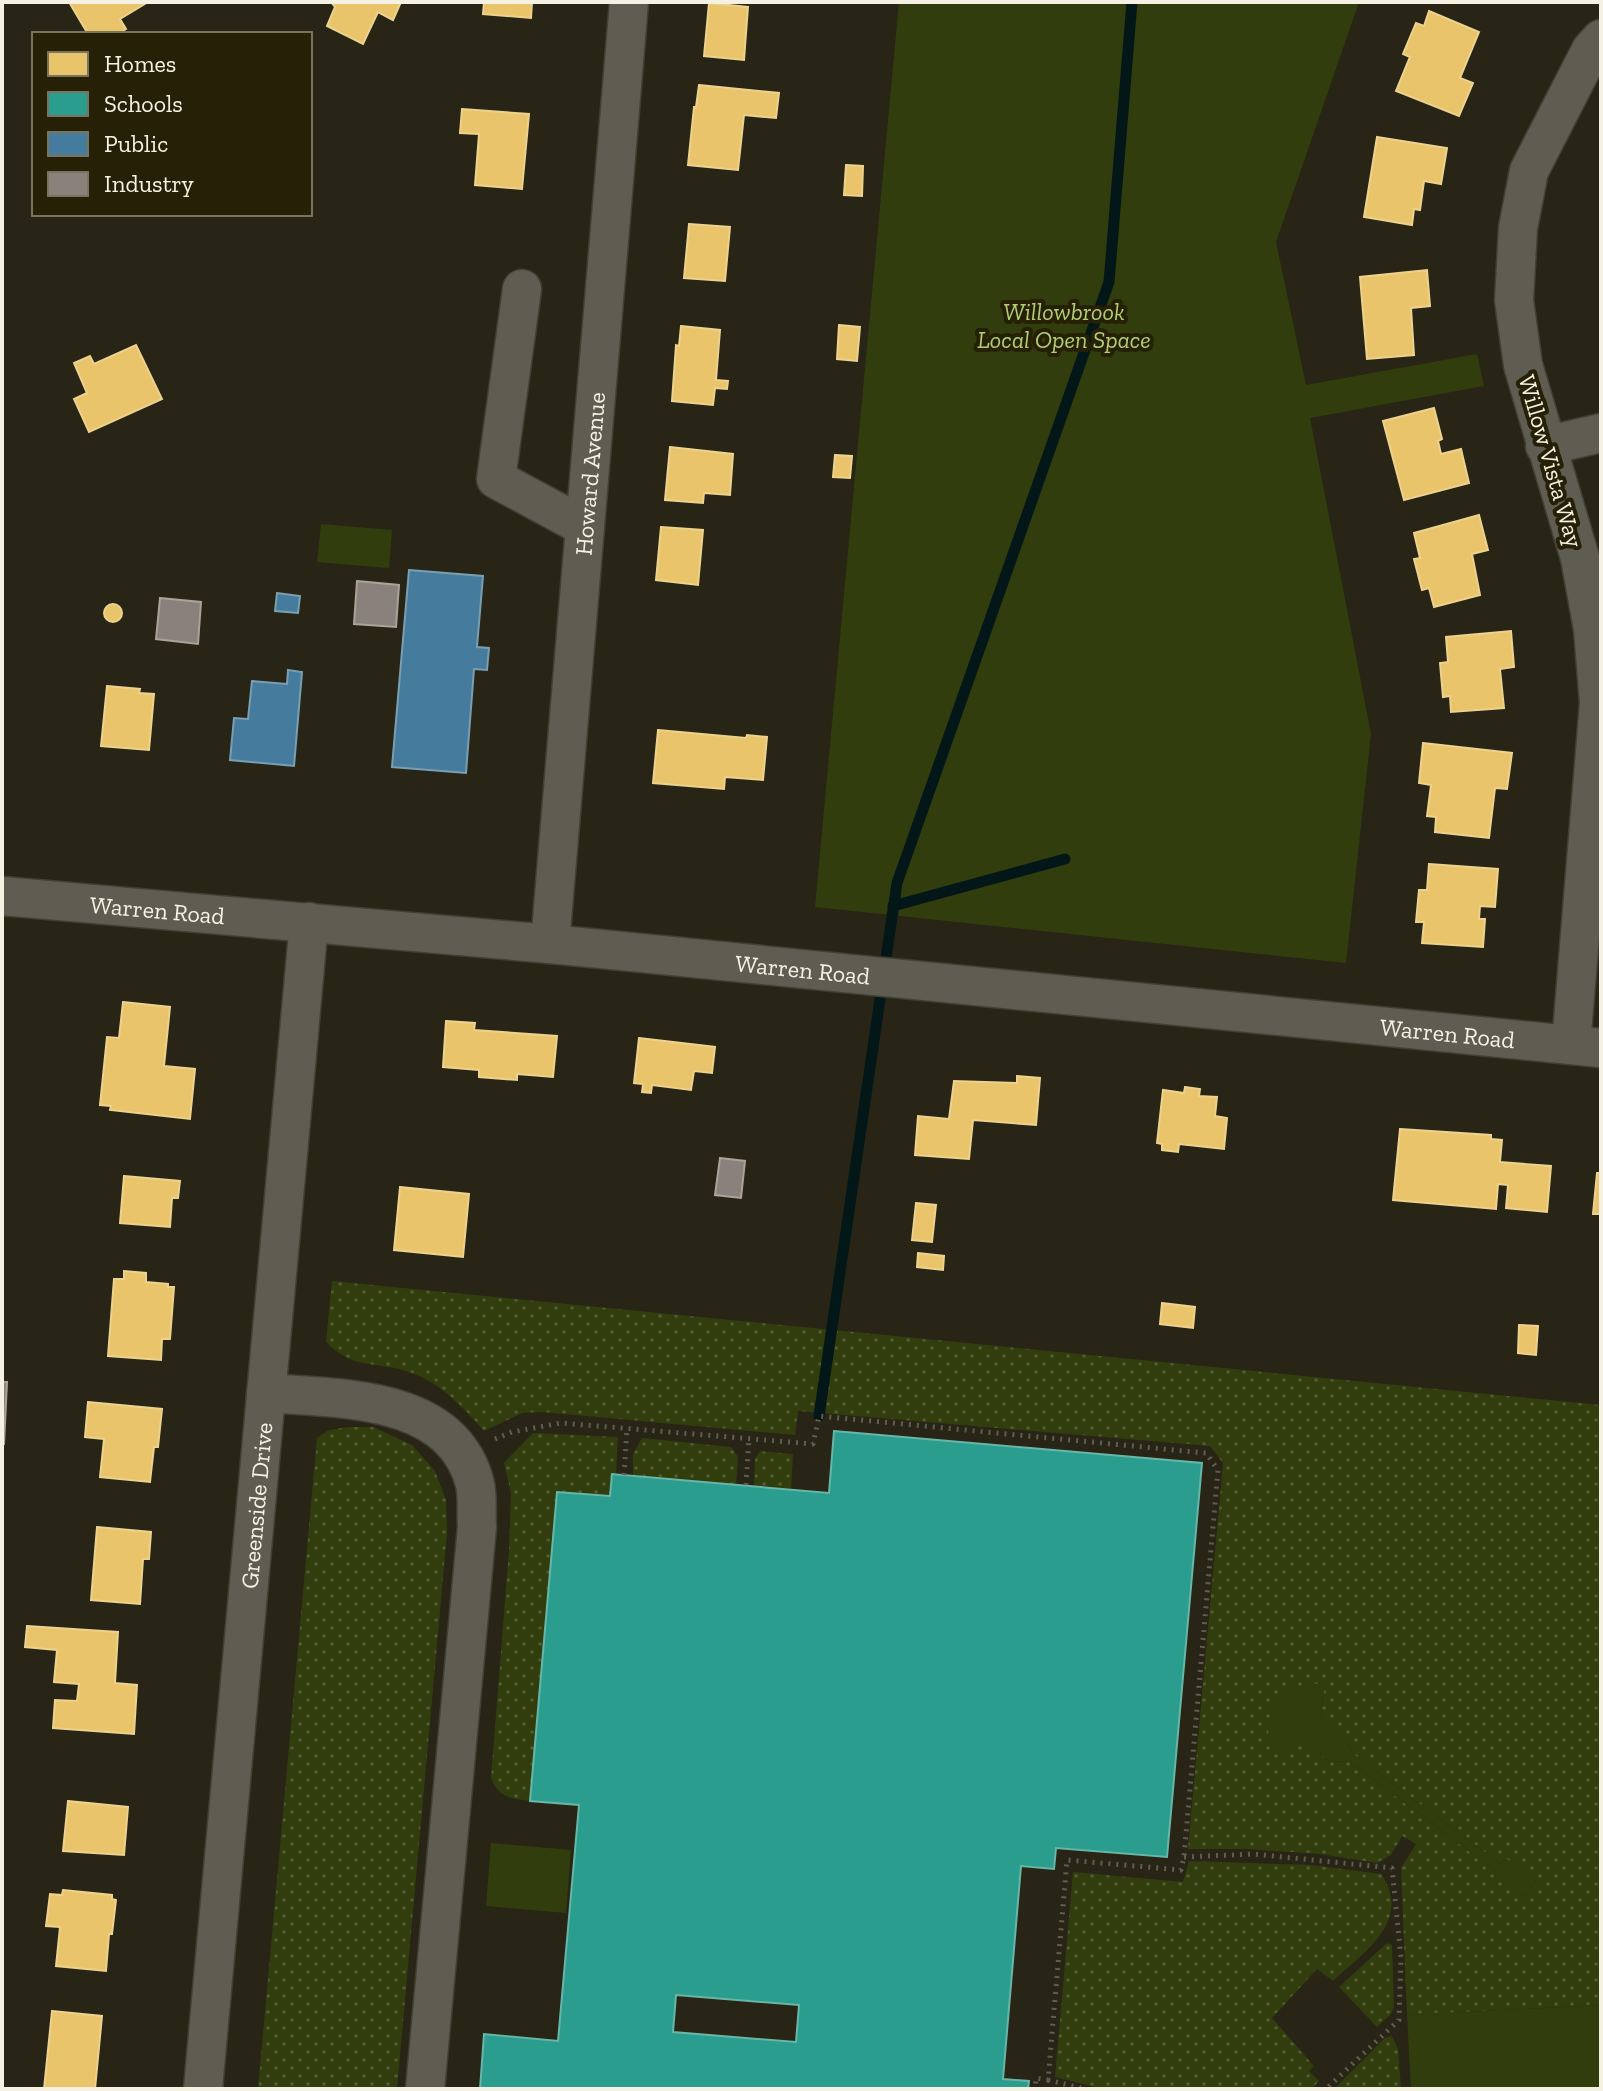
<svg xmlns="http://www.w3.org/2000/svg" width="1603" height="2091" font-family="'Zilla Slab',serif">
  <defs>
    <pattern id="grass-dots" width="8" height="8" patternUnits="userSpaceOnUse" patternTransform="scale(2)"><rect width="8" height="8" fill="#323d0d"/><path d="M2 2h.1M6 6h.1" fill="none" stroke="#505a30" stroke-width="1.8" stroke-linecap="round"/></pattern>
  </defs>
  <rect width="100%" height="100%" fill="#282517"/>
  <!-- grass -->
  <g fill="url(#grass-dots)" fill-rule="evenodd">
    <path d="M332 1281 1601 1405V2005L1407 2015 1401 1868 1416 1844 1402 1836 1391 1855 1377 1863 1320 1854 1247 1849H1188L1223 1463 1210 1446 798 1411 795 1435 542 1412 522 1413 484 1431C462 1406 439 1381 406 1371 371 1360 355 1371 326 1342ZM1324 1685 1321 1719 1346 1739 1353 1754 1501 1864 1505 1859 1536 1881 1524 1897 1495 1875 1497 1872 1350 1762 1329 1761 1303 1741Z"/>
    <path d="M349 1427H373L412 1445 435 1471 446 1500 447 1533 397 2089H258L317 1438 329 1430Z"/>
    <path d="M533 1433 618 1437 616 1474H612L610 1496 557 1492 530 1801C510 1798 499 1798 491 1778L509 1550 511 1493 504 1463Z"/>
    <path d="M642 1438 731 1447 738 1457 736 1485 633 1476V1454Z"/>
    <path d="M760 1451 793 1454 791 1489 754 1486 755 1459Z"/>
    <path d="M1189 1861 1311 1865 1381 1874C1413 1921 1364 1952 1333 1981L1317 1969 1272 2018 1314 2066 1309 2071 1319 2081 1312 2089H1103L1055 2077 1073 1872 1183 1882Z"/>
    <path d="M1387 1943 1392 1945 1394 2007 1391 2014 1377 2027 1339 1987Z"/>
    <path d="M1392 2036 1398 2049 1401 2089H1334L1385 2038Z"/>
  </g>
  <!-- green -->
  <g fill="#323d0d">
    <path d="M899 2H1359L1276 242 1306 385 1477 354 1484 386 1310 418 1371 734 1346 963 815 907Z"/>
    <path d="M321 524 392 530 389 568 317 562Z"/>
    <path d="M1311 1683 1324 1685 1321 1719 1346 1739 1353 1754 1501 1864 1506 1858 1536 1881 1524 1897 1495 1876 1497 1872 1350 1762 1329 1761 1303 1742 1272 1755C1262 1719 1272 1691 1311 1683Z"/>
    <path d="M491 1843 571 1850 566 1913 486 1906Z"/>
    <path d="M1601 2005V2089H1411L1407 2015Z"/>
  </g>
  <!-- homes -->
  <g fill="#e9c46a" stroke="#edd28e" stroke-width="2">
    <path d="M69 2H148L120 19 126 29 118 34H88Z"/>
    <path d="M331 2H401L393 20 378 12 363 44 327 26 335 7Z"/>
    <path d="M484 2H532L531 18 483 14Z"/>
    <path d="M709 3 748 7 744 60 704 56Z"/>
    <path d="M1429 11 1479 32 1460 78 1473 83 1459 116 1396 91 1410 57 1403 54 1416 23 1424 26Z"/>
    <path d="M699 85 779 93 776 118 744 115 738 170 688 165 694 107H696Z"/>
    <path d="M462 109 529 114 522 189 475 185 479 134 460 133Z"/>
    <path d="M1377 137 1447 148 1441 184 1424 181 1420 210 1414 209 1412 225 1364 217Z"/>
    <path d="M846 165 863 166 862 196 844 195Z"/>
    <path d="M689 224 730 227 725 281 684 278Z"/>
    <path d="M1427 270 1430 306 1411 308 1414 355 1367 359 1360 277Z"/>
    <path d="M839 325 860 327 857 361 837 359Z"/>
    <path d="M681 326 720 330 716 380 728 381 727 389 715 388 713 405 672 401 676 345 679 346Z"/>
    <path d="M136 345 162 399 89 432 74 399 87 393 74 363 90 356 94 364Z"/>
    <path d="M1434 408 1442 439 1438 441 1441 454 1461 449 1469 483 1404 500 1383 421Z"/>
    <path d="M670 447 733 454 730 495 704 493 703 503 665 500Z"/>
    <path d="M835 455 852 456 850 478 833 477Z"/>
    <path d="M1479 515 1488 550 1472 554 1480 595 1434 607 1429 588 1422 590 1414 559 1420 558 1414 533Z"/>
    <path d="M661 527 703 530 698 585 656 580Z"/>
    <circle cx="113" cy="613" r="9"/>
    <path d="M1511 631 1514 667 1500 669 1504 708 1451 712 1450 696 1443 697 1440 663 1448 662 1446 637Z"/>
    <path d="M107 686 140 689 139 693 154 694 149 750 101 746Z"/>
    <path d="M658 730 746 738 747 735 767 737 763 780 725 777 724 789 653 783Z"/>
    <path d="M1423 743 1512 753 1507 789 1495 788 1489 838 1435 832 1436 817 1427 816 1431 785 1419 783Z"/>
    <path d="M1429 864 1498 869 1495 907 1480 906 1479 919H1485L1483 947 1422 943 1424 922H1416L1419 890H1427Z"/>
    <path d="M123 1002 170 1007 164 1066 195 1069 190 1119 110 1110 111 1106 100 1105 107 1037 119 1038Z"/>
    <path d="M446 1021 475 1023 474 1030 557 1036 553 1077 517 1074V1080L479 1077V1070L443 1067Z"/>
    <path d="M639 1038 715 1047 712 1073 694 1071 691 1090 652 1085 651 1093 642 1092 643 1084 634 1083Z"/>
    <path d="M1017 1076 1040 1078 1036 1125 973 1120 969 1159 915 1155 918 1116 949 1119 954 1081 1017 1083Z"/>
    <path d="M1185 1087 1200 1089 1199 1096 1217 1097 1215 1116 1227 1118 1224 1149 1179 1144 1178 1152 1162 1150V1144L1157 1143 1163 1090 1184 1093Z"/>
    <path d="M1400 1129 1491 1135V1139L1502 1140 1500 1162 1551 1166 1547 1212 1506 1208 1508 1185 1498 1184 1496 1209 1393 1200Z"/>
    <path d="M1597 1173H1601V1214H1593Z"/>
    <path d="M124 1176 180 1181 178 1198H172L170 1227 120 1223Z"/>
    <path d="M400 1187 469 1194 463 1257 394 1250Z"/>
    <path d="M916 1203 936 1205 932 1242 912 1240Z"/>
    <path d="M918 1253 944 1256 943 1270 917 1267Z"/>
    <path d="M124 1271 146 1273V1282L168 1284V1287H174L170 1339H162L161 1360 108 1356 114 1279H124Z"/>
    <path d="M1162 1303 1195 1307 1193 1328 1160 1324Z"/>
    <path d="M1519 1325 1538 1326 1536 1355 1518 1353Z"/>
    <path d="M88 1402 162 1409 158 1447H154L150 1482 100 1477 104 1439 85 1437Z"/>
    <path d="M97 1527 151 1532 149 1559H143L140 1604 91 1600Z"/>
    <path d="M27 1626 118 1632 115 1683 137 1685 134 1734 53 1728 55 1700 77 1701 79 1684 54 1682 57 1650 25 1647Z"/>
    <path d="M68 1801 128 1807 124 1855 63 1851Z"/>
    <path d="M63 1890 112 1895V1899L116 1900 112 1934H109L106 1971 56 1966 60 1927 46 1926 50 1894 62 1895Z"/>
    <path d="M52 2011 102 2016 95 2089H44Z"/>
  </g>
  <!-- schools -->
  <path fill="#2a9d8f" stroke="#67b6a8" stroke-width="2" fill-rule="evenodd" d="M834 1431 1202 1463 1167 1857 1056 1848 1054 1869 1021 1866 1003 2079 1029 2081 1028 2089H480L484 2034 558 2041 579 1805 530 1801 557 1492 610 1496 612 1474 829 1493ZM676 1995 799 2005 796 2042 673 2032Z"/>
  <!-- public -->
  <g fill="#457b9d" stroke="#7a9fb2" stroke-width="2">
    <path d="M409 570 483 576 477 647 489 648 487 670 474 669 466 773 392 767Z"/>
    <path d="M277 593 300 596 298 613 275 611Z"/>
    <path d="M288 670 302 672 294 766 230 760 234 718 248 719 252 681 287 684Z"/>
  </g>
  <!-- industry -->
  <g fill="#8a817c" stroke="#aaa39b" stroke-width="2">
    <path d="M357 581 399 585 396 627 354 624Z"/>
    <path d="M160 598 201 602 198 644 156 639Z"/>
    <path d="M720 1158 745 1161 741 1198 715 1195Z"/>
    <path d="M2 1382H7L4 1444H2Z"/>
  </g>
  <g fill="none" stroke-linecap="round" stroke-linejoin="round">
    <!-- stream -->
    <g stroke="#041718" stroke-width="11">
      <path d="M893 906 1065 859"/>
      <path d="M819 1416 897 883 1109 282 1132 2"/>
    </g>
    <!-- minor casing -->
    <g stroke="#423f34" stroke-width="41">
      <g id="minor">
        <path d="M522 289 496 479 585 527"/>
        <path d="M1545 446 1601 433"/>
        <path id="s1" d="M2 896 550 944 1601 1048"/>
        <path id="s2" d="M550 944 629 2"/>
        <path d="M1571 1045 1599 703 1593 629 1580 558 1523 365 1514 300 1518 228 1529 171 1591 50 1601 39"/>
        <path d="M266 1393C339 1399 452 1394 475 1484 478 1497 476 1514 477 1527L425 2089"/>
        <path id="s3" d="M203 2089 309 922"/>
      </g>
    </g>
    <!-- path -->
    <g stroke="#605d53" stroke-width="5" stroke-dasharray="2 6" stroke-linecap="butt">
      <path d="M495 1439 512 1432 561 1423 813 1444 819 1416 1206 1453 1218 1470 1184 1857 1181 1870 1067 1860 1048 2080 1036 2078 1035 2089"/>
      <path d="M624 1475 627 1429"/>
      <path d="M746 1485 749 1438"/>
      <path d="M1184 1857 1253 1854 1392 1868 1401 1958 1399 2020 1326 2089"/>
      <path d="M1048 2080 1085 2089"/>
    </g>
    <!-- minor -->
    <use href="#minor" stroke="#5f5c52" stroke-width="38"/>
  </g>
  <g text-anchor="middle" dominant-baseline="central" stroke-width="8" stroke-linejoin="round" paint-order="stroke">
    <!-- park labels -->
    <g font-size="24" font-style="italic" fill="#b3cd74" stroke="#252006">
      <text x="1064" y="311">Willowbrook<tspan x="1064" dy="28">Local Open Space</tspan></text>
    </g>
    <!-- street labels -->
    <g font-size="24" fill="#f6f2e3" stroke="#252006">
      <text transform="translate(1551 461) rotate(74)">Willow Vista Way</text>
      <text stroke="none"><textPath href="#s2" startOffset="472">Howard Avenue</textPath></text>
      <text stroke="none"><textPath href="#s1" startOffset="156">Warren Road</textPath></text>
      <text stroke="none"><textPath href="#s1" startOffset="804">Warren Road</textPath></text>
      <text stroke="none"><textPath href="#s1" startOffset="1452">Warren Road</textPath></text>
      <text stroke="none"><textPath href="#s3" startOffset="586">Greenside Drive</textPath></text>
    </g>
  </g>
  <!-- border -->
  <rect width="1603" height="2091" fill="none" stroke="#f6f2e3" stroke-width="8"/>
  <!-- legend -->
  <rect x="32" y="32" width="280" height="184" fill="#252006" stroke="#79745e" stroke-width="2"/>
  <rect x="48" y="52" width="40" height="24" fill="#e9c46a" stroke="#79745e" stroke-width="2"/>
  <text x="104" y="72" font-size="24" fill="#f6f2e3">Homes</text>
  <rect x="48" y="92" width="40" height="24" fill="#2a9d8f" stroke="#79745e" stroke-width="2"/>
  <text x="104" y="112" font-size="24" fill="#f6f2e3">Schools</text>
  <rect x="48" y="132" width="40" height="24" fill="#457b9d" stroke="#79745e" stroke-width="2"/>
  <text x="104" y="152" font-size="24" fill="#f6f2e3">Public</text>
  <rect x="48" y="172" width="40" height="24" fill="#8a817c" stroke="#79745e" stroke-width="2"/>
  <text x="104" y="192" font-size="24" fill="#f6f2e3">Industry</text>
</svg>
